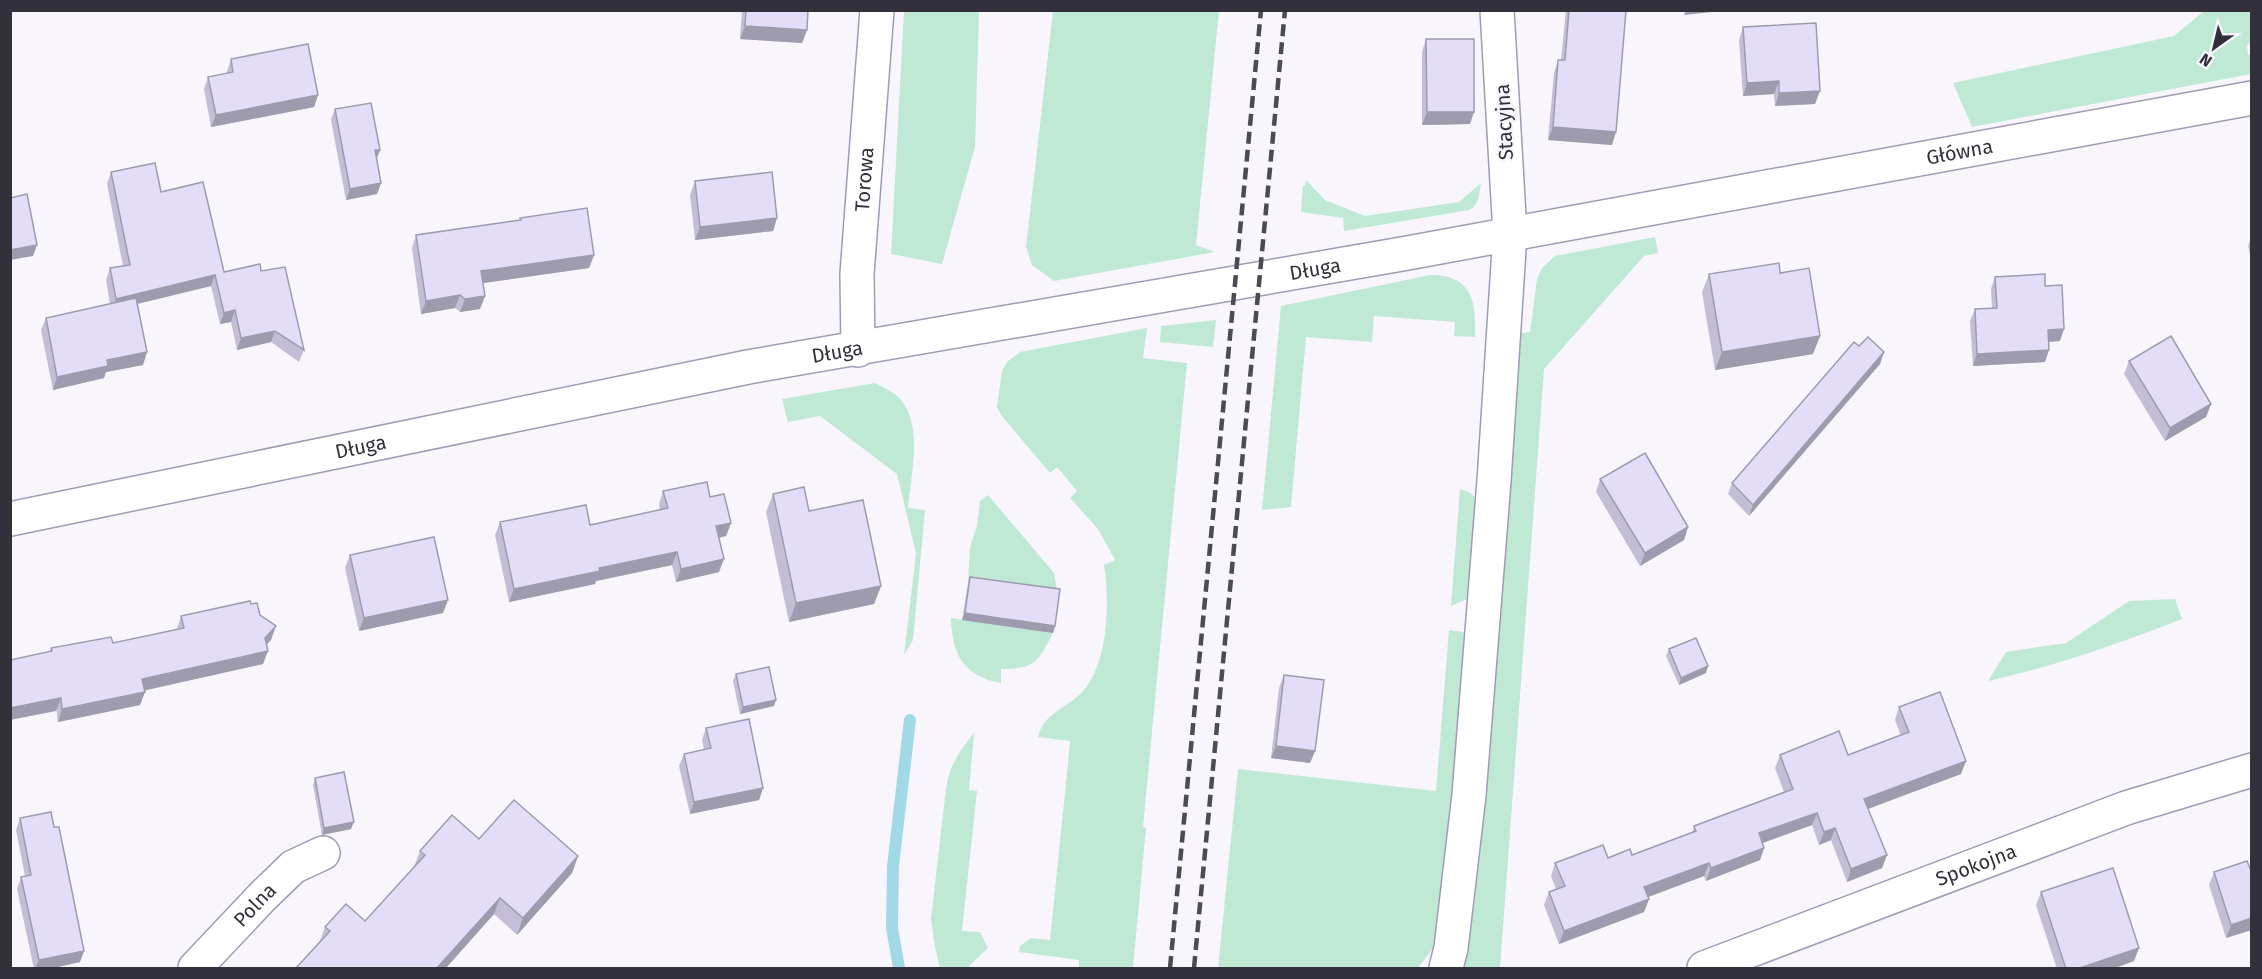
<svg xmlns="http://www.w3.org/2000/svg" width="2262" height="979" font-family="'Fira Sans',sans-serif">
  <rect width="100%" height="100%" fill="#f8f6fc"/>
  <!-- green -->
  <g fill="#bfe9d5">
    <path d="M904 11H979L975 147 942 264 891 254Z"/>
    <path d="M1053 11H1219L1196 245 1215 252 1054 281 1032 265 1026 247Z"/>
    <path d="M2204 11H2251V41L2247 46 2248 55H2251V74L1972 127 1953 83 2174 36Z"/>
    <path d="M1306 180 1325 200 1365 216 1459 202 1481 183C1479 193 1479 206 1469 210L1344 231 1343 218 1301 212 1303 186H1305Z"/>
    <path d="M1655 237 1658 253 1644 256 1544 369 1500 968H1461L1507 517 1520 333 1530 332 1537 279 1542 268 1555 256Z"/>
    <path d="M1430 275C1473 275 1476 302 1475 337L1454 336 1455 322 1374 316 1372 342 1306 337 1291 507 1262 510 1281 306Z"/>
    <path d="M1216 320 1213 347 1160 342 1161 326Z"/>
    <path d="M1147 328 1143 358 1187 363 1143 827 1146 828 1133 968H1079V960L1019 952 1020 946 1031 938 1050 940 1068 763 1070 741 1038 737C1043 715 1062 710 1078 696 1109 669 1110 603 1104 565L1115 560 1098 529 1070 498 1077 491 1057 467 1050 473 1001 415 997 407 1002 371 1007 362 1020 352Z"/>
    <path d="M875 383C882 387 890 390 896 395 925 419 911 474 908 508L925 510 913 640 904 655 916 553 897 474 820 416 788 422 782 399Z"/>
    <path d="M1460 489 1469 492 1478 500 1472 597 1451 606Z"/>
    <path d="M988 495 1054 573 1058 596 968 583 970 547 977 526 980 501Z"/>
    <path d="M2175 599 2182 619C2118 644 2055 666 1988 681L2006 652 2066 643 2129 601Z"/>
    <path d="M951 618 1053 633C1038 662 1035 669 1001 669V683C963 676 952 654 951 618Z"/>
    <path d="M1449 630 1471 633 1436 944 1418 968H1218L1238 769 1436 791Z"/>
    <path d="M974 733 969 790 977 791 962 931 980 932 988 948 969 966 970 968H940L935 948 931 919 946 788C949 766 960 750 974 733Z"/>
  </g>
  <g fill="none" stroke-linecap="round" stroke-linejoin="round">
    <!-- stream -->
    <path stroke="#a2d9e7" stroke-width="12" d="M899 968 892 928 893 866 910 720"/>
    <!-- minor casing -->
    <g stroke="#a09bb4" stroke-width="36">
      <g id="minor">
        <path id="s1" d="M858 350 857 274 877 10"/>
        <path id="s2" d="M195 968 262 897 293 867 323 853"/>
        <path d="M1446 968 1451 948 1469 795 1494 481 1510 234 1497 10"/>
        <path id="s3" d="M1704 968 2126 808 2252 770"/>
      </g>
    </g>
    <!-- tertiary casing -->
    <g stroke="#a09bb4" stroke-width="36">
      <g id="tertiary">
        <path id="s4" d="M10 519 748 367 1402 254 2252 98"/>
      </g>
    </g>
    <!-- minor -->
    <use href="#minor" stroke="#fff" stroke-width="33"/>
    <!-- tertiary -->
    <use href="#tertiary" stroke="#fff" stroke-width="33"/>
    <!-- rail -->
    <g stroke="#4c4a54" stroke-width="4.5" stroke-dasharray="12 6" stroke-linecap="butt">
      <path d="M1170 968 1261 10"/>
      <path d="M1194 968 1285 10"/>
    </g>
  </g>
  <!-- wall -->
  <g fill="#c3bed5">
    <path d="M742 10H808L807 30 802 43 740 39Z"/>
    <path d="M1566 10H1626L1612 145 1548 140 1554 73 1558 60H1561Z"/>
    <path d="M1743 27 1815 104 1775 106 1774 94 1743 96 1739 40Z"/>
    <path d="M1426 39 1470 124 1422 125V52Z"/>
    <path d="M231 59 318 95 314 107 211 127 204 89 208 77 227 73V71Z"/>
    <path d="M335 109 380 150 377 158 381 183 377 194 346 200 331 120Z"/>
    <path d="M111 172 161 192 224 272 261 271 304 350 299 362 271 342 237 350 231 322 220 324 211 286 137 304 143 365 106 372 104 378 53 390 41 330 46 318 110 304 106 280 110 268 123 266 107 184Z"/>
    <path d="M695 181 777 218 773 231 695 240 690 195Z"/>
    <path d="M520 218 594 255 589 268 483 283 485 296 480 309 460 312 455 308 421 314 412 248 416 235 519 221Z"/>
    <path d="M2252 236V262L2248 246Z"/>
    <path d="M1780 273 1820 336 1813 354 1715 370 1702 292 1709 274Z"/>
    <path d="M1995 277 2045 286 2060 341 2049 342 2045 362 1973 366 1970 321 1975 309H1992L1991 289Z"/>
    <path d="M1859 346 1884 352 1880 364 1749 516 1728 494 1732 483Z"/>
    <path d="M2129 361 2211 404 2206 417 2165 441 2124 374Z"/>
    <path d="M1600 479 1688 527 1684 540 1640 566 1596 492Z"/>
    <path d="M663 491 710 497 731 523 726 536 719 538V572L676 582 672 565 596 581 595 584 509 602 495 535 500 522 590 525 660 510 659 504Z"/>
    <path d="M773 494 809 511 881 586 874 604 789 622 766 512Z"/>
    <path d="M350 555 443 613 359 631 345 568Z"/>
    <path d="M970 577 1055 626 1053 633 962 620 968 583Z"/>
    <path d="M251 604 260 615 271 640 266 645 263 664 145 690 140 705 58 722 49 652 51 648 113 643 177 629 181 616Z"/>
    <path d="M1669 649 1706 673 1679 685 1666 656Z"/>
    <path d="M736 674 774 706 740 714 733 681Z"/>
    <path d="M1284 675 1315 751 1310 763 1271 758 1279 688Z"/>
    <path d="M1899 707 1966 761 1961 774 1868 808 1887 855 1882 868 1847 882 1831 840 1819 845 1812 825 1763 843 1764 848 1760 860 1706 881 1704 876 1648 897 1649 899 1644 912 1559 944 1544 905 1549 892 1556 889 1551 876 1555 863 1632 855 1692 833 1694 826 1784 792 1775 768 1780 755H1848L1901 736 1895 720Z"/>
    <path d="M706 728 763 788 759 800 690 814 679 766 684 754 704 750 702 740Z"/>
    <path d="M315 778 351 829 322 835 313 785Z"/>
    <path d="M20 818 80 962 49 969H34L17 889 21 877 25 876 16 830Z"/>
    <path d="M479 839 578 856 572 873 517 935 494 914 445 969H295L320 941 325 927 365 921 414 867 420 851Z"/>
    <path d="M2214 872 2252 873 2226 938 2209 885Z"/>
    <path d="M2041 892 2134 961 2112 969H2057L2036 905Z"/>
  </g>
  <!-- shaded-wall -->
  <g fill="#9f9bae">
    <path d="M1686 10H1731L1684 15Z"/>
    <path d="M745 26 807 30 802 43 740 39Z"/>
    <path d="M1779 81 1774 94 1743 96 1747 83Z"/>
    <path d="M1820 91 1815 104 1775 106 1779 93Z"/>
    <path d="M318 95 314 107 211 127 216 115Z"/>
    <path d="M1427 112H1474L1470 124 1422 125Z"/>
    <path d="M1553 127 1616 132 1612 145 1548 140Z"/>
    <path d="M375 150H380L376 160Z"/>
    <path d="M381 183 377 194 346 200 350 189Z"/>
    <path d="M777 218 773 231 695 240 700 227Z"/>
    <path d="M37 245 33 256 10 260V250Z"/>
    <path d="M594 255 589 268 477 284 481 271Z"/>
    <path d="M215 275 211 286 112 310 116 299Z"/>
    <path d="M460 295 455 308 421 314 426 301Z"/>
    <path d="M485 296 480 309 460 312 465 299Z"/>
    <path d="M235 310 231 322 220 324 224 313Z"/>
    <path d="M2064 329 2060 341 2044 342 2048 330Z"/>
    <path d="M275 331 271 342 237 350 241 338Z"/>
    <path d="M1820 336 1813 354 1715 370 1722 352Z"/>
    <path d="M2049 350 2045 362 1973 366 1977 354Z"/>
    <path d="M147 352 143 365 106 372 104 378 53 390 57 377 107 360Z"/>
    <path d="M1884 352 1880 364 1749 516 1753 505Z"/>
    <path d="M2211 404 2206 417 2165 441 2170 428Z"/>
    <path d="M731 523 726 536 711 539 716 526Z"/>
    <path d="M1688 527 1684 540 1640 566 1645 553Z"/>
    <path d="M677 552 672 565 596 581 595 584 509 602 514 589 599 568Z"/>
    <path d="M724 559 719 572 676 582 681 569Z"/>
    <path d="M881 586 874 604 789 622 796 603Z"/>
    <path d="M448 600 443 613 359 631 364 618Z"/>
    <path d="M965 613 1055 626 1053 633 962 620Z"/>
    <path d="M276 626 271 640 260 651 265 638Z"/>
    <path d="M268 651 263 664 138 692 142 679Z"/>
    <path d="M1708 666 1706 673 1679 685 1681 678Z"/>
    <path d="M145 692 140 705 58 722 62 709Z"/>
    <path d="M61 698 56 711 10 720V708Z"/>
    <path d="M776 700 774 706 740 714 743 707Z"/>
    <path d="M1276 746 1315 751 1310 763 1271 758Z"/>
    <path d="M1966 761 1961 774 1860 812 1864 799Z"/>
    <path d="M763 788 759 800 690 814 694 802Z"/>
    <path d="M1817 813 1812 825 1754 846 1759 833Z"/>
    <path d="M354 822 351 829 322 835 324 828Z"/>
    <path d="M1835 828 1831 840 1819 845 1824 832Z"/>
    <path d="M1764 848 1760 860 1706 881 1711 868Z"/>
    <path d="M1887 855 1882 868 1847 882 1851 869Z"/>
    <path d="M578 856 572 873 517 935 523 918Z"/>
    <path d="M1709 863 1704 876 1640 900 1644 887Z"/>
    <path d="M500 898 494 914 445 969H436Z"/>
    <path d="M1649 899 1644 912 1559 944 1564 931Z"/>
    <path d="M2252 918V930L2226 938 2231 925Z"/>
    <path d="M2139 948 2134 961 2112 969H2077Z"/>
    <path d="M84 951 80 962 49 969H35L39 960Z"/>
  </g>
  <!-- building -->
  <g fill="#e3ddf8" stroke="#9f9bae" stroke-width="1.5">
    <path d="M746 10H808L807 30 745 26Z"/>
    <path d="M1569 10H1626L1616 132 1553 127 1558 60H1565Z"/>
    <path d="M1816 23 1820 91 1779 93V81L1747 83 1743 27Z"/>
    <path d="M1426 39H1474V112H1427Z"/>
    <path d="M308 44 318 95 216 115 208 77 233 72 231 59Z"/>
    <path d="M371 103 380 150H375L381 183 350 189 335 109Z"/>
    <path d="M155 163 161 192 203 182 224 272 260 264 261 271 285 267 304 350 275 331 241 338 235 310 224 313 215 275 116 299 110 268 130 265 111 172Z"/>
    <path d="M772 172 777 218 700 227 695 181Z"/>
    <path d="M27 194 37 245 10 250V198Z"/>
    <path d="M587 208 594 255 481 271 485 296 465 299 460 295 426 301 416 235 521 220 520 218Z"/>
    <path d="M1779 263 1780 273 1809 268 1820 336 1722 352 1709 274Z"/>
    <path d="M2045 274V286L2062 285 2064 329 2048 330 2049 350 1977 354 1975 309 1997 308 1995 277Z"/>
    <path d="M136 298 147 352 107 360 108 366 57 377 46 318Z"/>
    <path d="M2171 336 2211 404 2170 428 2129 361Z"/>
    <path d="M1868 337 1884 352 1753 505 1732 483 1854 342 1859 346Z"/>
    <path d="M1645 453 1688 527 1645 553 1600 479Z"/>
    <path d="M707 482 710 497 724 494 731 523 716 526 724 559 681 569 677 552 599 568 600 571 514 589 500 522 586 505 590 525 668 508 663 491Z"/>
    <path d="M804 487 809 511 863 500 881 586 796 603 773 494Z"/>
    <path d="M434 537 448 600 364 618 350 555Z"/>
    <path d="M970 577 1060 589 1055 626 965 613Z"/>
    <path d="M250 601 251 604 257 603 260 615 276 626 265 638 268 651 142 679 145 692 62 709 61 698 10 708V660L52 651 51 648 111 637 113 643 184 628 181 616Z"/>
    <path d="M1696 638 1708 666 1681 678 1669 649Z"/>
    <path d="M769 667 776 700 743 707 736 674Z"/>
    <path d="M1284 675 1324 680 1315 751 1276 746Z"/>
    <path d="M1940 692 1966 761 1864 799 1887 855 1851 869 1835 828 1824 832 1817 813 1759 833 1764 848 1711 868 1709 863 1644 887 1649 899 1564 931 1549 892 1565 886 1555 863 1603 845 1608 858 1630 849 1632 855 1696 831 1694 826 1793 789 1780 755 1839 731 1848 755 1909 732 1899 707Z"/>
    <path d="M749 719 763 788 694 802 684 754 711 748 706 728Z"/>
    <path d="M344 772 354 822 324 828 315 778Z"/>
    <path d="M514 800 578 856 523 918 500 898 436 969H295L330 931 325 927 346 904 365 921 425 855 420 851 452 815 479 839Z"/>
    <path d="M51 812 54 827H59L84 951 39 960 21 877 31 875 20 818Z"/>
    <path d="M2247 861 2252 873V918L2231 925 2214 872Z"/>
    <path d="M2113 868 2139 948 2077 969H2066L2041 892Z"/>
  </g>
  <g text-anchor="middle" dominant-baseline="central" stroke-width="5" stroke-linejoin="round" paint-order="stroke">
    <!-- street labels -->
    <g font-size="20" fill="#32303a" stroke="#f8f6fc">
      <text transform="translate(1504 122) rotate(-93)">Stacyjna</text>
      <text stroke="none"><textPath href="#s4" startOffset="1984">Główna</textPath></text>
      <text stroke="none"><textPath href="#s1" startOffset="171">Torowa</textPath></text>
      <text stroke="none"><textPath href="#s4" startOffset="1329">Długa</textPath></text>
      <text stroke="none"><textPath href="#s4" startOffset="844">Długa</textPath></text>
      <text stroke="none"><textPath href="#s4" startOffset="358">Długa</textPath></text>
      <text stroke="none"><textPath href="#s3" startOffset="291">Spokojna</textPath></text>
      <text stroke="none"><textPath href="#s2" startOffset="87">Polna</textPath></text>
    </g>
  </g>
  <!-- border -->
  <rect width="2262" height="979" fill="none" stroke="#32303a" stroke-width="24"/>
  <!-- north arrow -->
  <g transform="translate(2214 48) rotate(214)" stroke="#f8f6fc" stroke-width="4.5" paint-order="stroke">
  <path d="M0-4.5L10 22L0 15L-10 22Z" fill="#32303a"/>
  <text y="-9" font-size="16" font-weight="bold" text-anchor="middle" fill="#32303a">N</text>
  </g>
</svg>
